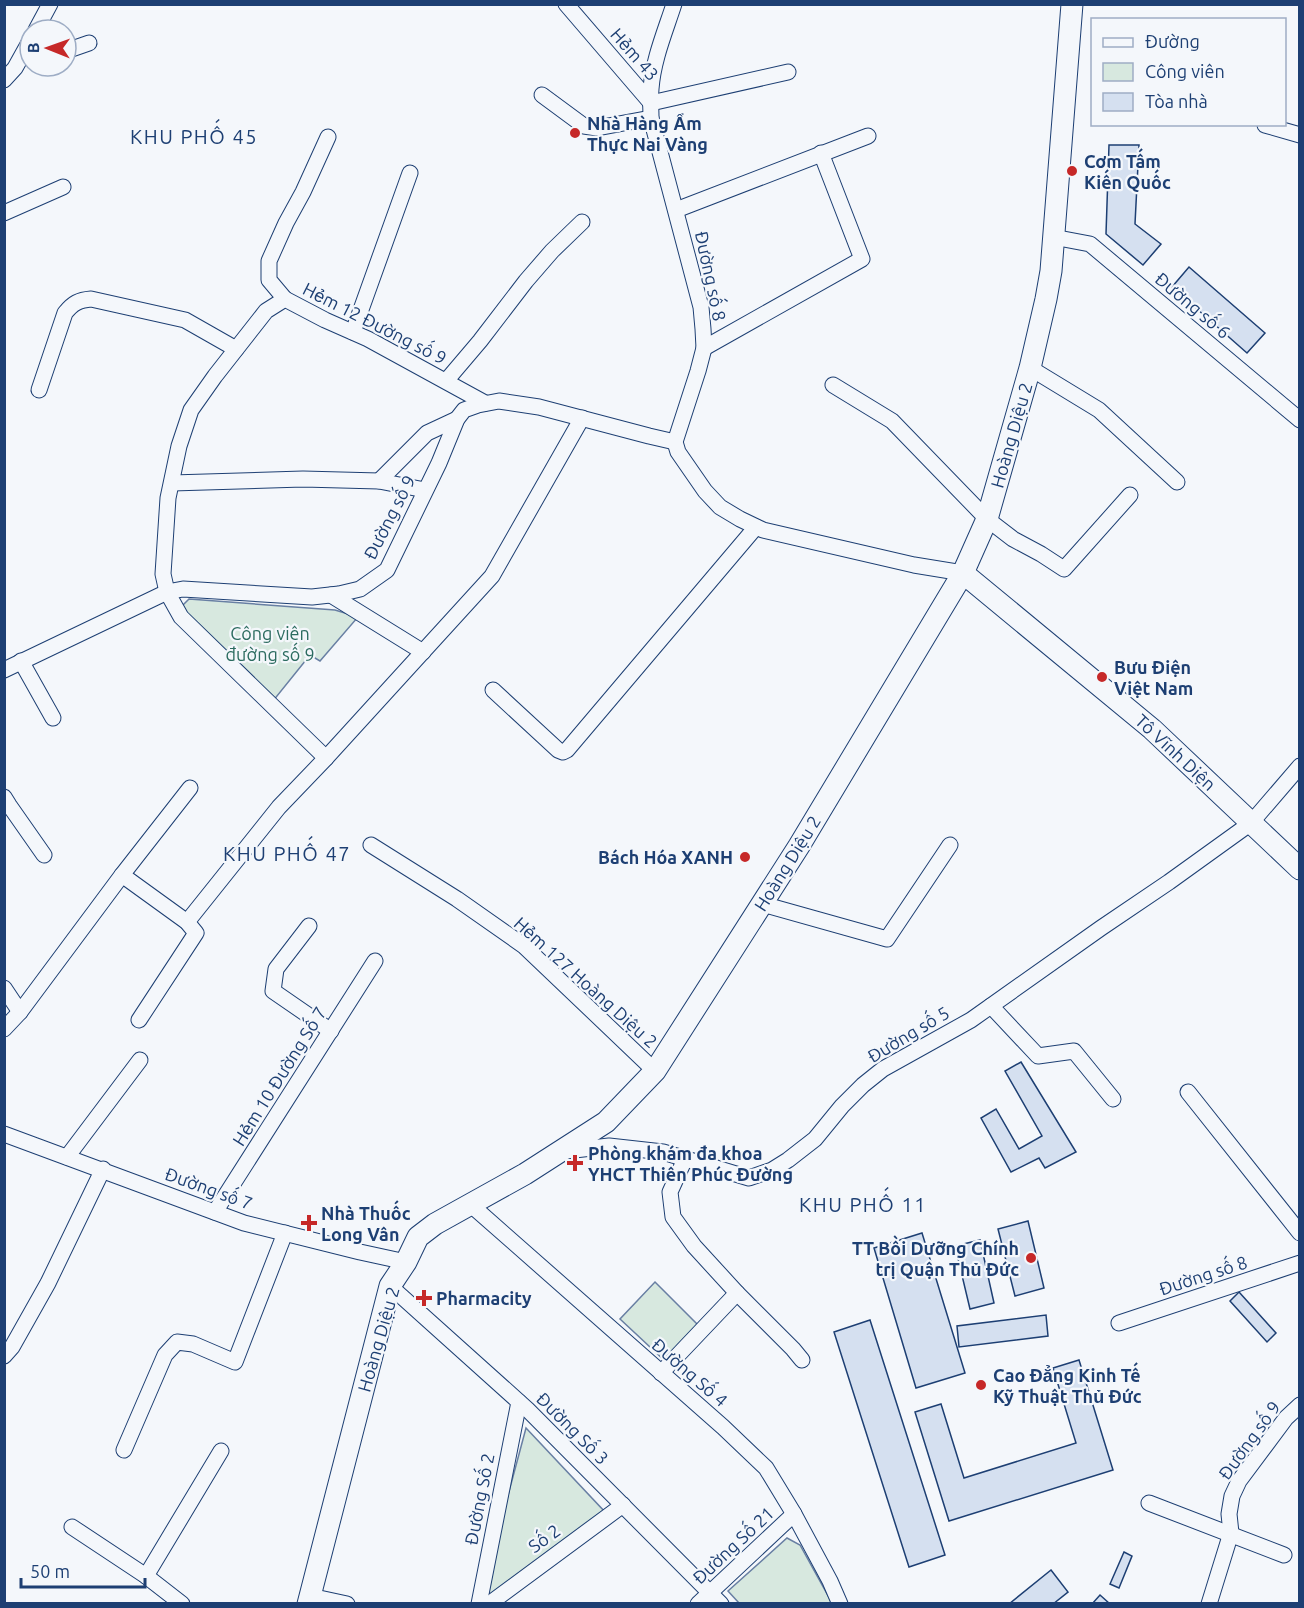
<svg xmlns="http://www.w3.org/2000/svg" width="1304" height="1608" font-family="Ubuntu,sans-serif">
  <rect width="100%" height="100%" fill="#f4f7fb"/>
  <!-- green -->
  <g fill="#d7e8df" stroke="#687fa3" stroke-width="1.5">
    <path d="M189 599 335 610 358 617 320 661 310 655 273 701 185 616 183 605Z"/>
    <path d="M655 1282 700 1327 665 1361 620 1319Z"/>
    <path d="M526 1428 605 1512 479 1604Z"/>
    <path d="M787 1538 800 1545 832 1603H739L728 1591Z"/>
  </g>
  <!-- building -->
  <g fill="#d5e0f0" stroke="#1d3f73" stroke-width="1.5">
    <path d="M1109 145H1139L1135 224 1161 244 1143 265 1106 234Z"/>
    <path d="M1189 267 1265 333 1247 353 1172 287Z"/>
    <path d="M1021 1062 1076 1152 1045 1168 1039 1158 1011 1172 981 1118 996 1109 1019 1149 1042 1136 1005 1071Z"/>
    <path d="M1028 1221 1044 1288 1015 1296 998 1229Z"/>
    <path d="M922 1233 965 1373 916 1388 874 1248Z"/>
    <path d="M980 1240 994 1303 970 1309 955 1246Z"/>
    <path d="M1239 1292 1276 1333 1267 1342 1230 1301Z"/>
    <path d="M1046 1315 1048 1336 959 1347 957 1326Z"/>
    <path d="M870 1320 945 1555 909 1567 834 1332Z"/>
    <path d="M1079 1360 1113 1470 949 1521 915 1412 941 1404 964 1478 1076 1443 1053 1368Z"/>
    <path d="M1124 1552 1132 1556 1119 1588 1110 1584Z"/>
    <path d="M1051 1570 1068 1592 1053 1604H1009Z"/>
    <path d="M1100 1595 1110 1604H1092Z"/>
  </g>
  <g fill="none" stroke-linecap="round" stroke-linejoin="round">
    <!-- street casing -->
    <g stroke="#1d3f73" stroke-width="17">
      <g id="street">
        <path d="M566 4 651 103 788 72"/>
        <path d="M674 4C665 32 653 60 651 89 650 99 651 108 651 118L701 307 703 329 704 348 698 371 675 442 678 452 705 491 720 507 740 519 763 530 914 565 963 573"/>
        <path d="M36 30 50 4"/>
        <path d="M66 51 89 43"/>
        <path d="M4 80 15 68 30 41"/>
        <path d="M542 95 584 126 597 128 651 118"/>
        <path d="M1265 125 1300 135"/>
        <path d="M676 210 868 136"/>
        <path d="M4 213 63 187"/>
        <path d="M1053 237 1090 244 1300 420"/>
        <path d="M285 299 269 280V261L286 223 303 192 328 137"/>
        <path d="M353 332 410 173"/>
        <path d="M704 348 862 259 821 153"/>
        <path d="M1030 368 1099 410 1177 482"/>
        <path d="M446 381 480 341 526 281 552 251 582 222"/>
        <path d="M833 385 892 421 987 519 1013 539 1041 554 1064 569 1130 495"/>
        <path d="M39 390 65 313C73 303 79 300 91 299L185 320 236 349"/>
        <path d="M379 481 427 433 457 419"/>
        <path d="M172 483 303 479 379 481 425 490"/>
        <path d="M331 595 423 652"/>
        <path d="M21 661 53 718"/>
        <path d="M4 670 167 592 183 589 312 597 339 594 360 589 387 570 439 463 457 419 464 410 478 405 499 401 539 407 649 436 675 442"/>
        <path d="M493 690 558 750 563 752 567 750 756 527"/>
        <path d="M326 758 181 617 167 592 163 574 168 498 179 446 191 410 215 376 266 311 285 299 325 320 368 339 485 403"/>
        <path d="M4 797 9 805 44 855"/>
        <path d="M371 845 457 899 524 946 655 1071"/>
        <path d="M122 875 187 922 196 933 139 1020"/>
        <path d="M762 904 887 939 950 845"/>
        <path d="M187 922 279 807 326 758 492 576 582 418"/>
        <path d="M309 926 276 969 273 991 331 1031"/>
        <path d="M4 988 20 1012"/>
        <path d="M991 1006 1038 1056 1074 1051 1113 1099"/>
        <path d="M4 1029 20 1012 122 875 190 788"/>
        <path d="M1188 1092 1300 1233"/>
        <path d="M4 1134 244 1223 360 1252 406 1262"/>
        <path d="M566 1151 609 1146 663 1152 749 1178 772 1170 788 1160 815 1139 842 1106 863 1085 883 1069 971 1020 1101 928 1169 882 1251 823 1300 766"/>
        <path d="M67 1157 140 1060"/>
        <path d="M470 1204 723 1427 766 1468 794 1514 830 1581 840 1604"/>
        <path d="M215 1212 375 961"/>
        <path d="M390 1286 527 1409 721 1604"/>
        <path d="M737 1293 793 1349 802 1360"/>
        <path d="M1119 1323 1300 1263"/>
        <path d="M4 1356 12 1347 48 1283 103 1169"/>
        <path d="M661 1373 737 1293 694 1246 673 1217 670 1192 685 1159"/>
        <path d="M124 1450 165 1355 177 1342 193 1344 235 1362 285 1233"/>
        <path d="M1149 1503 1284 1555"/>
        <path d="M72 1527 146 1576 182 1604"/>
        <path d="M146 1576 221 1451"/>
        <path d="M310 1596 347 1604"/>
        <path d="M479 1604 519 1402"/>
        <path d="M489 1604 623 1505"/>
        <path d="M698 1604 794 1514"/>
        <path d="M1209 1604 1231 1533 1229 1514 1232 1496 1239 1481 1286 1418 1300 1405"/>
      </g>
    </g>
    <!-- secondary casing -->
    <g stroke="#1d3f73" stroke-width="23">
      <g id="secondary">
        <path d="M963 573 1152 729 1300 869"/>
        <path d="M308 1604 390 1286 406 1262 418 1237 435 1224 525 1174 606 1122 655 1071 799 846 963 573 987 519 1030 368 1046 299 1051 271 1072 4"/>
      </g>
    </g>
    <!-- street -->
    <use href="#street" stroke="#f4f7fb" stroke-width="15"/>
    <!-- secondary -->
    <use href="#secondary" stroke="#f4f7fb" stroke-width="21"/>
  </g>
  <!-- markers -->
  <g fill="#c62828" stroke="#f4f7fb" stroke-width="2">
    <circle cx="575" cy="133" r="6"/>
    <circle cx="1072" cy="171" r="6"/>
    <circle cx="1102" cy="677" r="6"/>
    <circle cx="745" cy="857" r="6"/>
    <path d="M572 1154h6v6h6v6h-6v6h-6v-6h-6v-6h6z"/>
    <path d="M306 1214h6v6h6v6h-6v6h-6v-6h-6v-6h6z"/>
    <circle cx="1031" cy="1258" r="6"/>
    <path d="M421 1289h6v6h6v6h-6v6h-6v-6h-6v-6h6z"/>
    <circle cx="981" cy="1385" r="6"/>
  </g>
  <g text-anchor="middle" dominant-baseline="central" stroke-width="4.5" stroke-linejoin="round" paint-order="stroke">
    <!-- street labels -->
    <g font-size="18" fill="#1d3f73" stroke="#f4f7fb">
      <text transform="translate(635 54) rotate(49)">Hẻm 43</text>
      <text transform="translate(711 276) rotate(78)">Đường số 8</text>
      <text transform="translate(1193 305) rotate(40)">Đường số 6</text>
      <text transform="translate(375 323) rotate(27)">Hẻm 12 Đường số 9</text>
      <text transform="translate(1011 435) rotate(-74)">Hoàng Diệu 2</text>
      <text transform="translate(389 517) rotate(-63)">Đường số 9</text>
      <text transform="translate(1176 752) rotate(43)">Tô Vĩnh Diện</text>
      <text transform="translate(787 863) rotate(-58)">Hoàng Diệu 2</text>
      <text transform="translate(586 982) rotate(42)">Hẻm 127 Hoàng Diệu 2</text>
      <text transform="translate(908 1034) rotate(-31)">Đường số 5</text>
      <text transform="translate(279 1076) rotate(-58)">Hẻm 10 Đường Số 7</text>
      <text transform="translate(209 1188) rotate(20)">Đường số 7</text>
      <text transform="translate(1203 1275) rotate(-18)">Đường số 8</text>
      <text transform="translate(378 1339) rotate(-74)">Hoàng Diệu 2</text>
      <text transform="translate(690 1372) rotate(41)">Đường Số 4</text>
      <text transform="translate(573 1428) rotate(45)">Đường Số 3</text>
      <text transform="translate(1249 1440) rotate(-54)">Đường số 9</text>
      <text transform="translate(479 1499) rotate(-79)">Đường Số 2</text>
      <text transform="translate(544 1538) rotate(-36)">Số 2</text>
      <text transform="translate(733 1545) rotate(-43)">Đường Số 21</text>
    </g>
    <!-- poi labels -->
    <g font-size="18" font-weight="bold" fill="#1d3f73" stroke="#f4f7fb" text-anchor="start">
      <text x="587" y="123">Nhà Hàng Ẩm<tspan x="587" dy="21">Thực Nai Vàng</tspan></text>
      <text x="1084" y="161">Cơm Tấm<tspan x="1084" dy="21">Kiến Quốc</tspan></text>
      <text x="1114" y="667">Bưu Điện<tspan x="1114" dy="21">Việt Nam</tspan></text>
      <text x="733" y="857" text-anchor="end">Bách Hóa XANH</text>
      <text x="588" y="1153">Phòng khám đa khoa<tspan x="588" dy="21">YHCT Thiên Phúc Đường</tspan></text>
      <text x="321" y="1213">Nhà Thuốc<tspan x="321" dy="21">Long Vân</tspan></text>
      <text x="1019" y="1248" text-anchor="end">TT Bồi Dưỡng Chính<tspan x="1019" dy="21">trị Quận Thủ Đức</tspan></text>
      <text x="436" y="1298">Pharmacity</text>
      <text x="993" y="1375">Cao Đẳng Kinh Tế<tspan x="993" dy="21">Kỹ Thuật Thủ Đức</tspan></text>
    </g>
    <!-- park labels -->
    <g font-size="18" fill="#2c6c60" stroke="#f4f7fb">
      <text x="270" y="633">Công viên<tspan x="270" dy="21">đường số 9</tspan></text>
    </g>
    <!-- neighbourhood labels -->
    <g font-size="20" letter-spacing="1.5" fill="#1d3f73" stroke="#f4f7fb">
      <text x="194" y="136">KHU PHỐ 45</text>
      <text x="287" y="853">KHU PHỐ 47</text>
      <text x="863" y="1204">KHU PHỐ 11</text>
    </g>
  </g>
  <!-- border -->
  <rect width="1304" height="1608" fill="none" stroke="#1d3f73" stroke-width="12"/>
  <!-- legend -->
  <rect x="1091" y="18" width="195" height="108" fill="#f4f7fb" stroke="#9eadc5" stroke-width="1.5"/>
  <rect x="1103" y="38" width="30" height="9" fill="#f4f7fb" stroke="#9eadc5" stroke-width="1.5"/>
  <text x="1145" y="48" font-size="18" fill="#1d3f73">Đường</text>
  <rect x="1103" y="63" width="30" height="18" fill="#d7e8df" stroke="#9eadc5" stroke-width="1.5"/>
  <text x="1145" y="78" font-size="18" fill="#1d3f73">Công viên</text>
  <rect x="1103" y="93" width="30" height="18" fill="#d5e0f0" stroke="#9eadc5" stroke-width="1.5"/>
  <text x="1145" y="108" font-size="18" fill="#1d3f73">Tòa nhà</text>
  <!-- north arrow -->
  <g transform="translate(48 48) rotate(271)"><circle r="28" fill="#f4f7fb" stroke="#9eadc5" stroke-width="1.5"/>
  <path d="M0-4.5L10 22L0 15L-10 22Z" fill="#c62828"/>
  <text y="-9" font-size="16" font-weight="bold" text-anchor="middle" fill="#1d3f73">B</text>
  </g>
  <!-- scale -->
  <path d="M21 1578v9h124v-9" fill="none" stroke="#1d3f73" stroke-width="3"/>
  <text x="30" y="1578" font-size="18" fill="#1d3f73" stroke="#f4f7fb" stroke-width="4.5" paint-order="stroke">50 m</text>
</svg>
